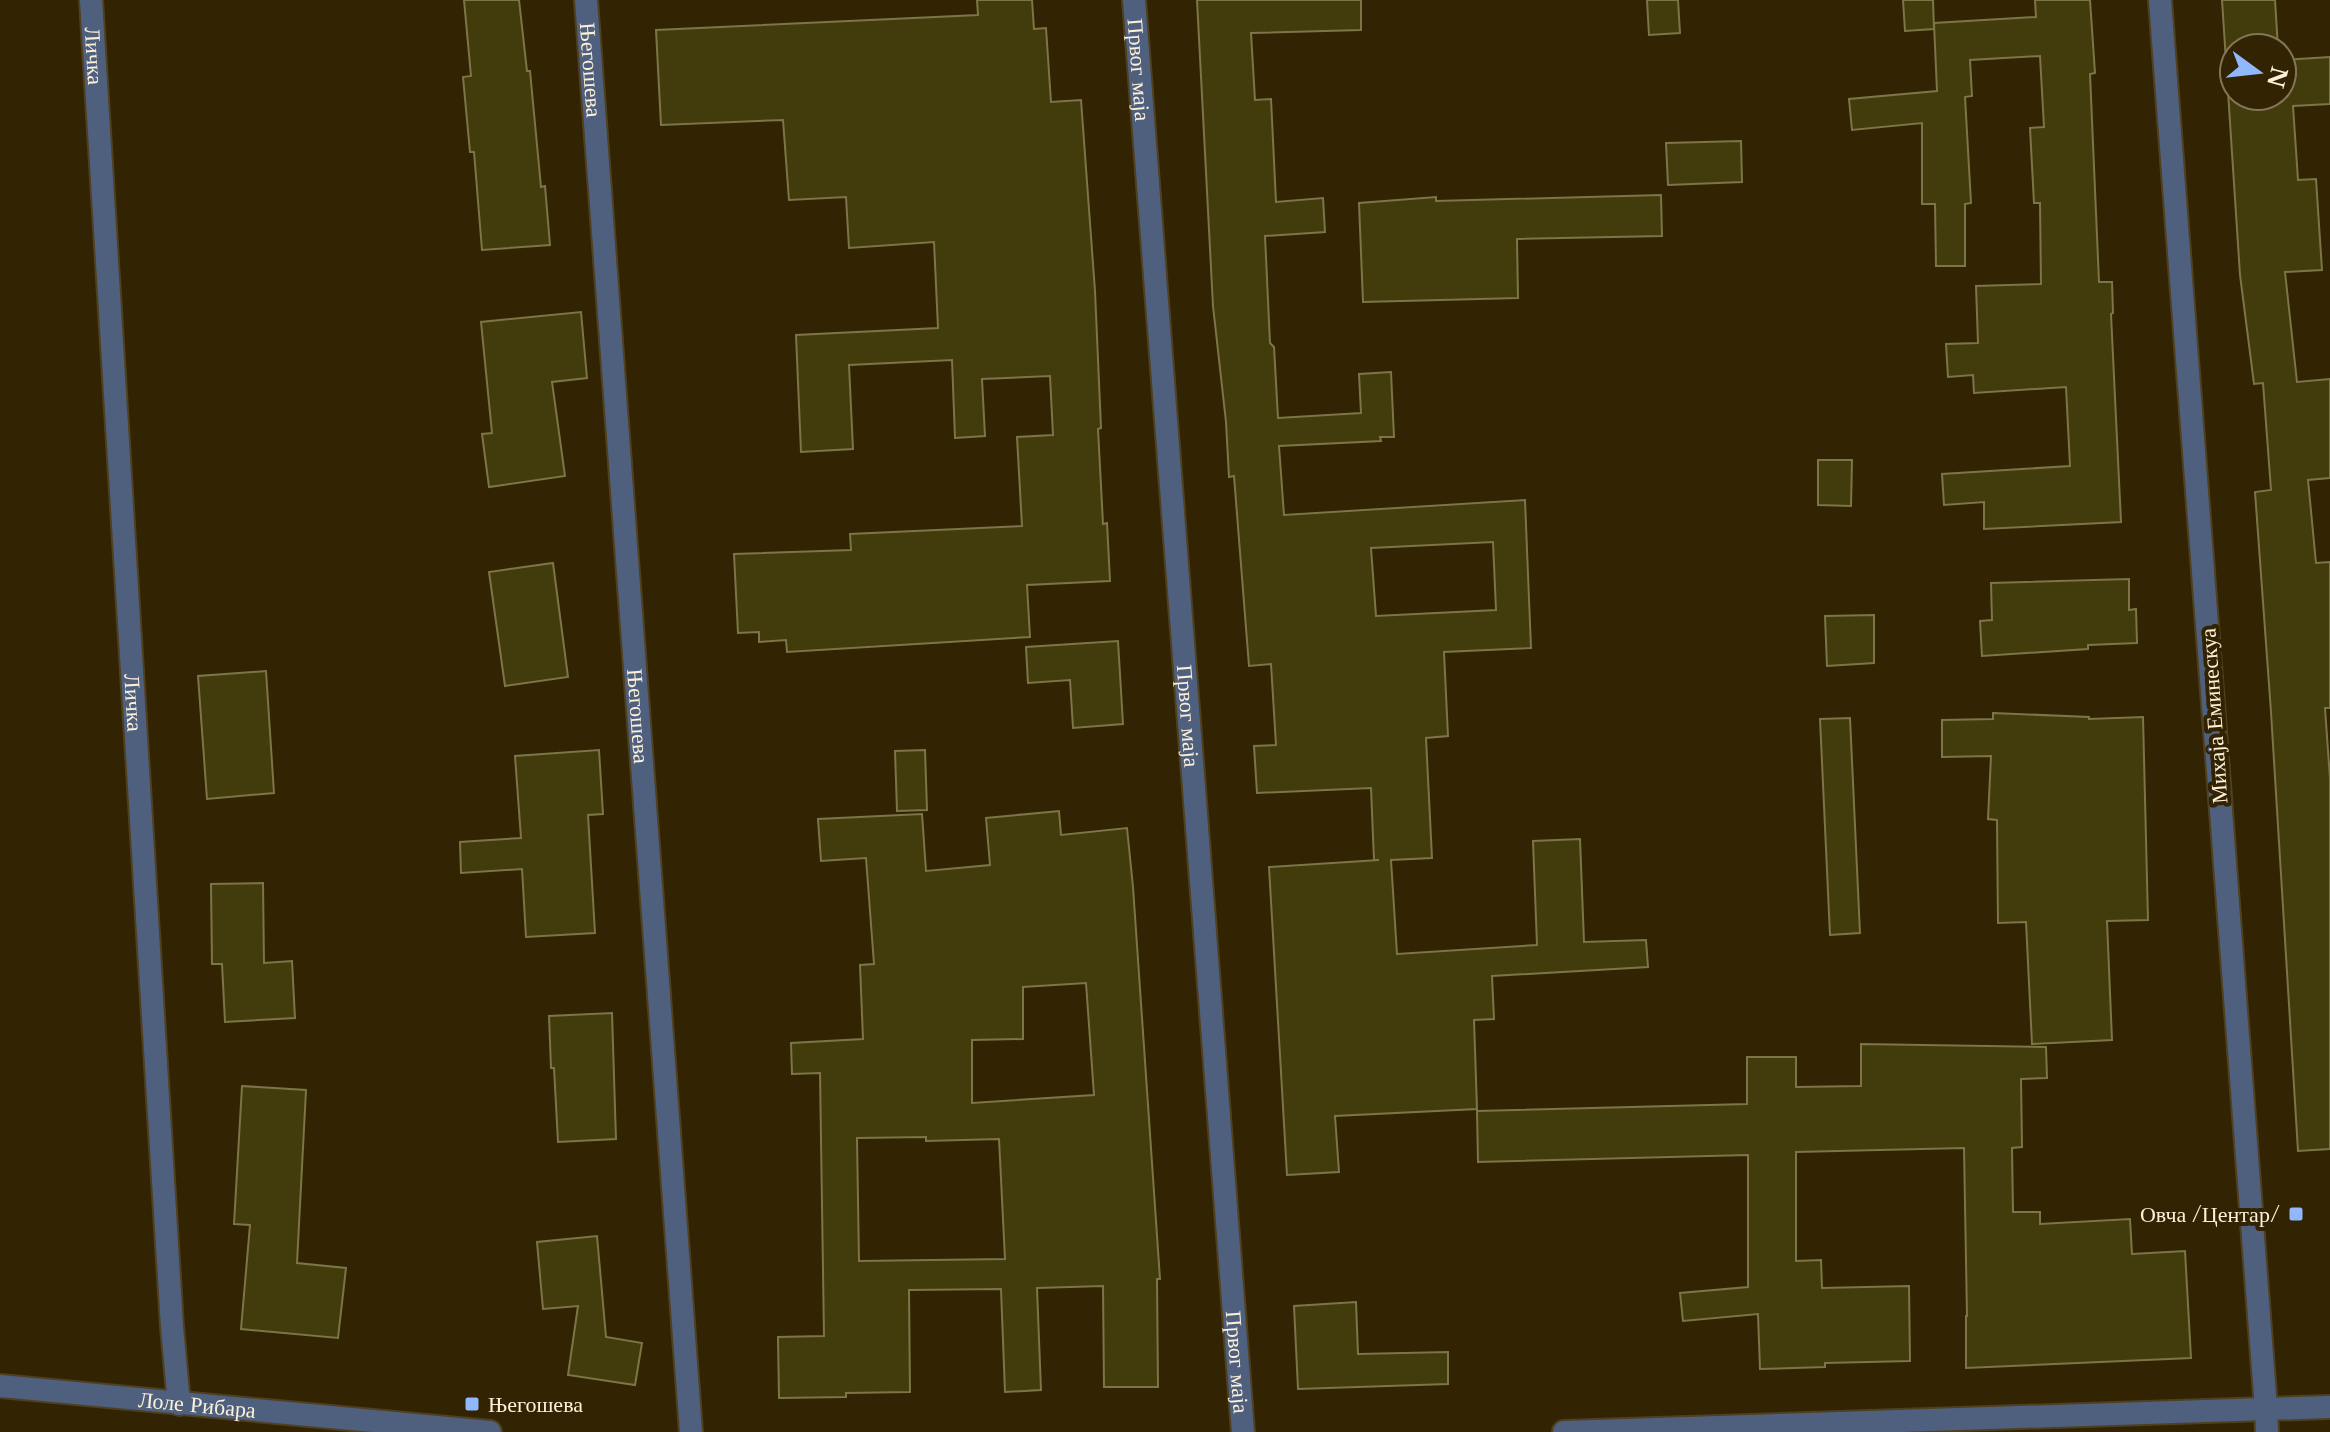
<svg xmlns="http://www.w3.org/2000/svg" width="2330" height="1432" font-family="'Libre Baskerville',serif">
  <rect width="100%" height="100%" fill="#322302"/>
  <!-- building -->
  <g fill="#423c0c" stroke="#7b7547" stroke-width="2" fill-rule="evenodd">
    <path d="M464 0H519L527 71H530L541 187 545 186 550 245 482 250 474 152H470L463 77 471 76Z"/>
    <path d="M977 0H1032L1034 29 1046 28 1051 102 1081 100 1095 291 1101 428 1098 429 1103 524 1107 523 1110 581 1027 585 1030 637 787 652 786 640 759 642V632L738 633 734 554 851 550 850 534 1022 526 1017 437 1053 435 1050 376 982 379 985 436 955 438 952 360 849 365 853 449 801 452 796 335 938 328 934 242 849 248 846 197 789 200 783 120 661 125 656 30 978 15Z"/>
    <path d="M1197 0H1361V30L1251 33 1255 100 1271 99 1276 202 1323 198 1325 232 1265 236 1270 343 1274 347 1278 418 1361 413 1359 374 1391 372 1394 437H1380L1381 441 1279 446 1284 515 1525 500 1531 648 1444 652 1448 736 1426 738 1432 858 1391 860 1397 954 1537 945 1533 841 1580 839 1584 942 1646 940 1648 967 1492 976 1494 1019 1474 1020 1477 1109 1335 1116 1339 1172 1287 1175 1269 867 1379 860H1374L1371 788 1257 793 1254 746 1276 745 1271 664 1249 666 1234 476 1229 477 1226 422 1213 306ZM1493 542 1496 610 1376 616 1371 548Z"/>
    <path d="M1647 0H1678L1680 33 1649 35Z"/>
    <path d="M1903 0H1933L1934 29 1905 31Z"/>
    <path d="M2035 0H2090L2095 73 2090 74 2099 282H2112L2113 313 2111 314 2121 522 1984 529V502L1944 505 1942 474 2070 466 2066 387 1974 393 1973 375 1948 377 1946 344 1978 343 1976 286 2041 284 2040 203H2034L2030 128 2044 127 2040 56 1970 60 1972 96 1965 97 1971 203 1965 204V266H1936L1935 204H1922V123L1852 130 1849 99 1937 91 1934 23 2036 17Z"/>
    <path d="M2222 0H2275L2278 48H2234V96H2282V60L2330 57V104L2293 106 2298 180 2316 179 2322 270 2285 272 2297 382 2330 379V478L2308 480 2316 563 2330 562V708H2325L2330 779V1149L2298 1151 2271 712 2255 492 2271 490 2263 383 2254 384 2240 275Z"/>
    <path d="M1741 141 1742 182 1668 185 1666 143Z"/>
    <path d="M1661 195 1662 236 1517 239 1518 298 1363 302 1359 203 1436 197V201Z"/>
    <path d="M581 312 587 378 552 382 565 476 489 487 482 434 492 433 481 322Z"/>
    <path d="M1818 460H1852L1851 506 1818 505Z"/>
    <path d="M553 563 568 677 505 686 489 572Z"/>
    <path d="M2129 579V610L2136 609 2137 643 2088 645V649L1982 656 1980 621 1992 620 1991 583Z"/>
    <path d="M1874 615V663L1827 666 1825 616Z"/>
    <path d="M1118 641 1123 724 1073 728 1070 680 1028 683 1026 647Z"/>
    <path d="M266 671 274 793 207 799 198 676Z"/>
    <path d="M1993 713 2089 717V719L2143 717 2148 920 2107 921 2112 1040 2032 1044 2026 922 1998 923 1997 820 1988 819 1991 756 1942 757V720L1993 719Z"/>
    <path d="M1850 718 1860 933 1830 935 1820 719Z"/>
    <path d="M599 750 603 814 588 815 595 933 526 937 522 869 461 873 460 842 521 838 515 756Z"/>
    <path d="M925 750 927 810 897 811 895 751Z"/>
    <path d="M1059 811 1061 835 1127 828 1133 887 1160 1279H1157L1158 1387H1104L1103 1286 1037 1288 1041 1390 1005 1392 1001 1289 909 1290 910 1392 846 1393V1397L779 1398 778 1337 824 1336 820 1073 792 1074 791 1043 863 1039 860 965 874 964 866 858 821 861 818 819 922 814 926 871 990 865 986 818ZM1086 983 1094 1095 972 1103V1040L1023 1039V987ZM926 1137V1141L999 1139 1005 1259 859 1261 857 1138Z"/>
    <path d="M263 883 264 963 292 961 295 1018 225 1022 222 964H212L211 884Z"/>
    <path d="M612 1013 616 1139 558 1142 554 1068H551L549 1016Z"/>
    <path d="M1861 1044 2046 1047 2047 1078 2021 1079 2022 1147 2012 1148 2013 1212H2040V1224L2130 1219 2132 1254 2185 1251 2191 1358 1966 1368V1316H1967L1964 1148 1796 1152V1261L1821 1260 1822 1288 1909 1286 1910 1361 1825 1363V1367L1760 1369 1758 1314 1683 1321 1680 1293 1748 1287V1155L1478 1162 1477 1111 1747 1104V1057H1796V1087L1861 1086Z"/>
    <path d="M242 1086 306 1090 297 1263 346 1268 338 1338 241 1329 250 1225 234 1224Z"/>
    <path d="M597 1236 606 1337 642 1343 635 1385 568 1375 578 1306 543 1309 537 1242Z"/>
    <path d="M1356 1302 1358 1354 1448 1352V1384L1298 1389 1294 1306Z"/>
  </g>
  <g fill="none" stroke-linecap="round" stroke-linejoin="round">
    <!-- minor casing -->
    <g stroke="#4e4020" stroke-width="26">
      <g id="minor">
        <path id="s1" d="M91 0 172 1327 179 1404"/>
        <path id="s2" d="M586 0 691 1432"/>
        <path id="s3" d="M1134 0 1243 1432"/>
        <path d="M2267 1432 2266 1409 2330 1407"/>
      </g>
    </g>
    <!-- tertiary casing -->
    <g stroke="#4e4020" stroke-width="26">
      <g id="tertiary">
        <path id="s4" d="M0 1386 490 1432"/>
        <path d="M1564 1432 2266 1409 2160 0"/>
      </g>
    </g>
    <!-- minor -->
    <use href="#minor" stroke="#4f607f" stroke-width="22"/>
    <!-- tertiary -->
    <use href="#tertiary" stroke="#4f607f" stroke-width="22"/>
  </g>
  <!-- markers -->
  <g fill="#91b8fd" stroke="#322302" stroke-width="3">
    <rect x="2288" y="1206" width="16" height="16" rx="4"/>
    <rect x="464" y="1396" width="16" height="16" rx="4"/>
  </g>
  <g text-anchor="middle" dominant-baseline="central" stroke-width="8" stroke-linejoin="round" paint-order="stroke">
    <!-- street labels -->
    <g font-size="22" fill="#fdf0d9" stroke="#322302">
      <text stroke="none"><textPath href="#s1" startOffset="56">Личка</textPath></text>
      <text stroke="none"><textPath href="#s2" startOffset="70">Његошева</textPath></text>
      <text stroke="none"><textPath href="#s3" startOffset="70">Првог маја</textPath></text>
      <text stroke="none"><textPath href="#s1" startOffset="704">Личка</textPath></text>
      <text stroke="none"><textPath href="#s2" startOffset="718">Његошева</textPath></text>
      <text stroke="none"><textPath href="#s3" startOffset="718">Првог маја</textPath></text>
      <text transform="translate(2214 716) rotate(-94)">Михаја Еминескуа</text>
      <text stroke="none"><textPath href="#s3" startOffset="1366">Првог маја</textPath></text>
      <text stroke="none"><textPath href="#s4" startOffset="198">Лоле Рибара</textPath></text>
    </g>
    <!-- poi labels -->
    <g font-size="22" fill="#fdf0d9" stroke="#322302" text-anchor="end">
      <text x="2280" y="1214">Овча /Центар/</text>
      <text x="488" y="1404" text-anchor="start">Његошева</text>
    </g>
  </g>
  <!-- north arrow -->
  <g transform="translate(2258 72) rotate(105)"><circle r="38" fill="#322302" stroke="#837558" stroke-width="2"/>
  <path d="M0-6L14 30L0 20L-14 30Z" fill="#91b8fd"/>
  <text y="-12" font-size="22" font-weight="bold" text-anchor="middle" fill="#fdf0d9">N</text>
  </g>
</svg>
